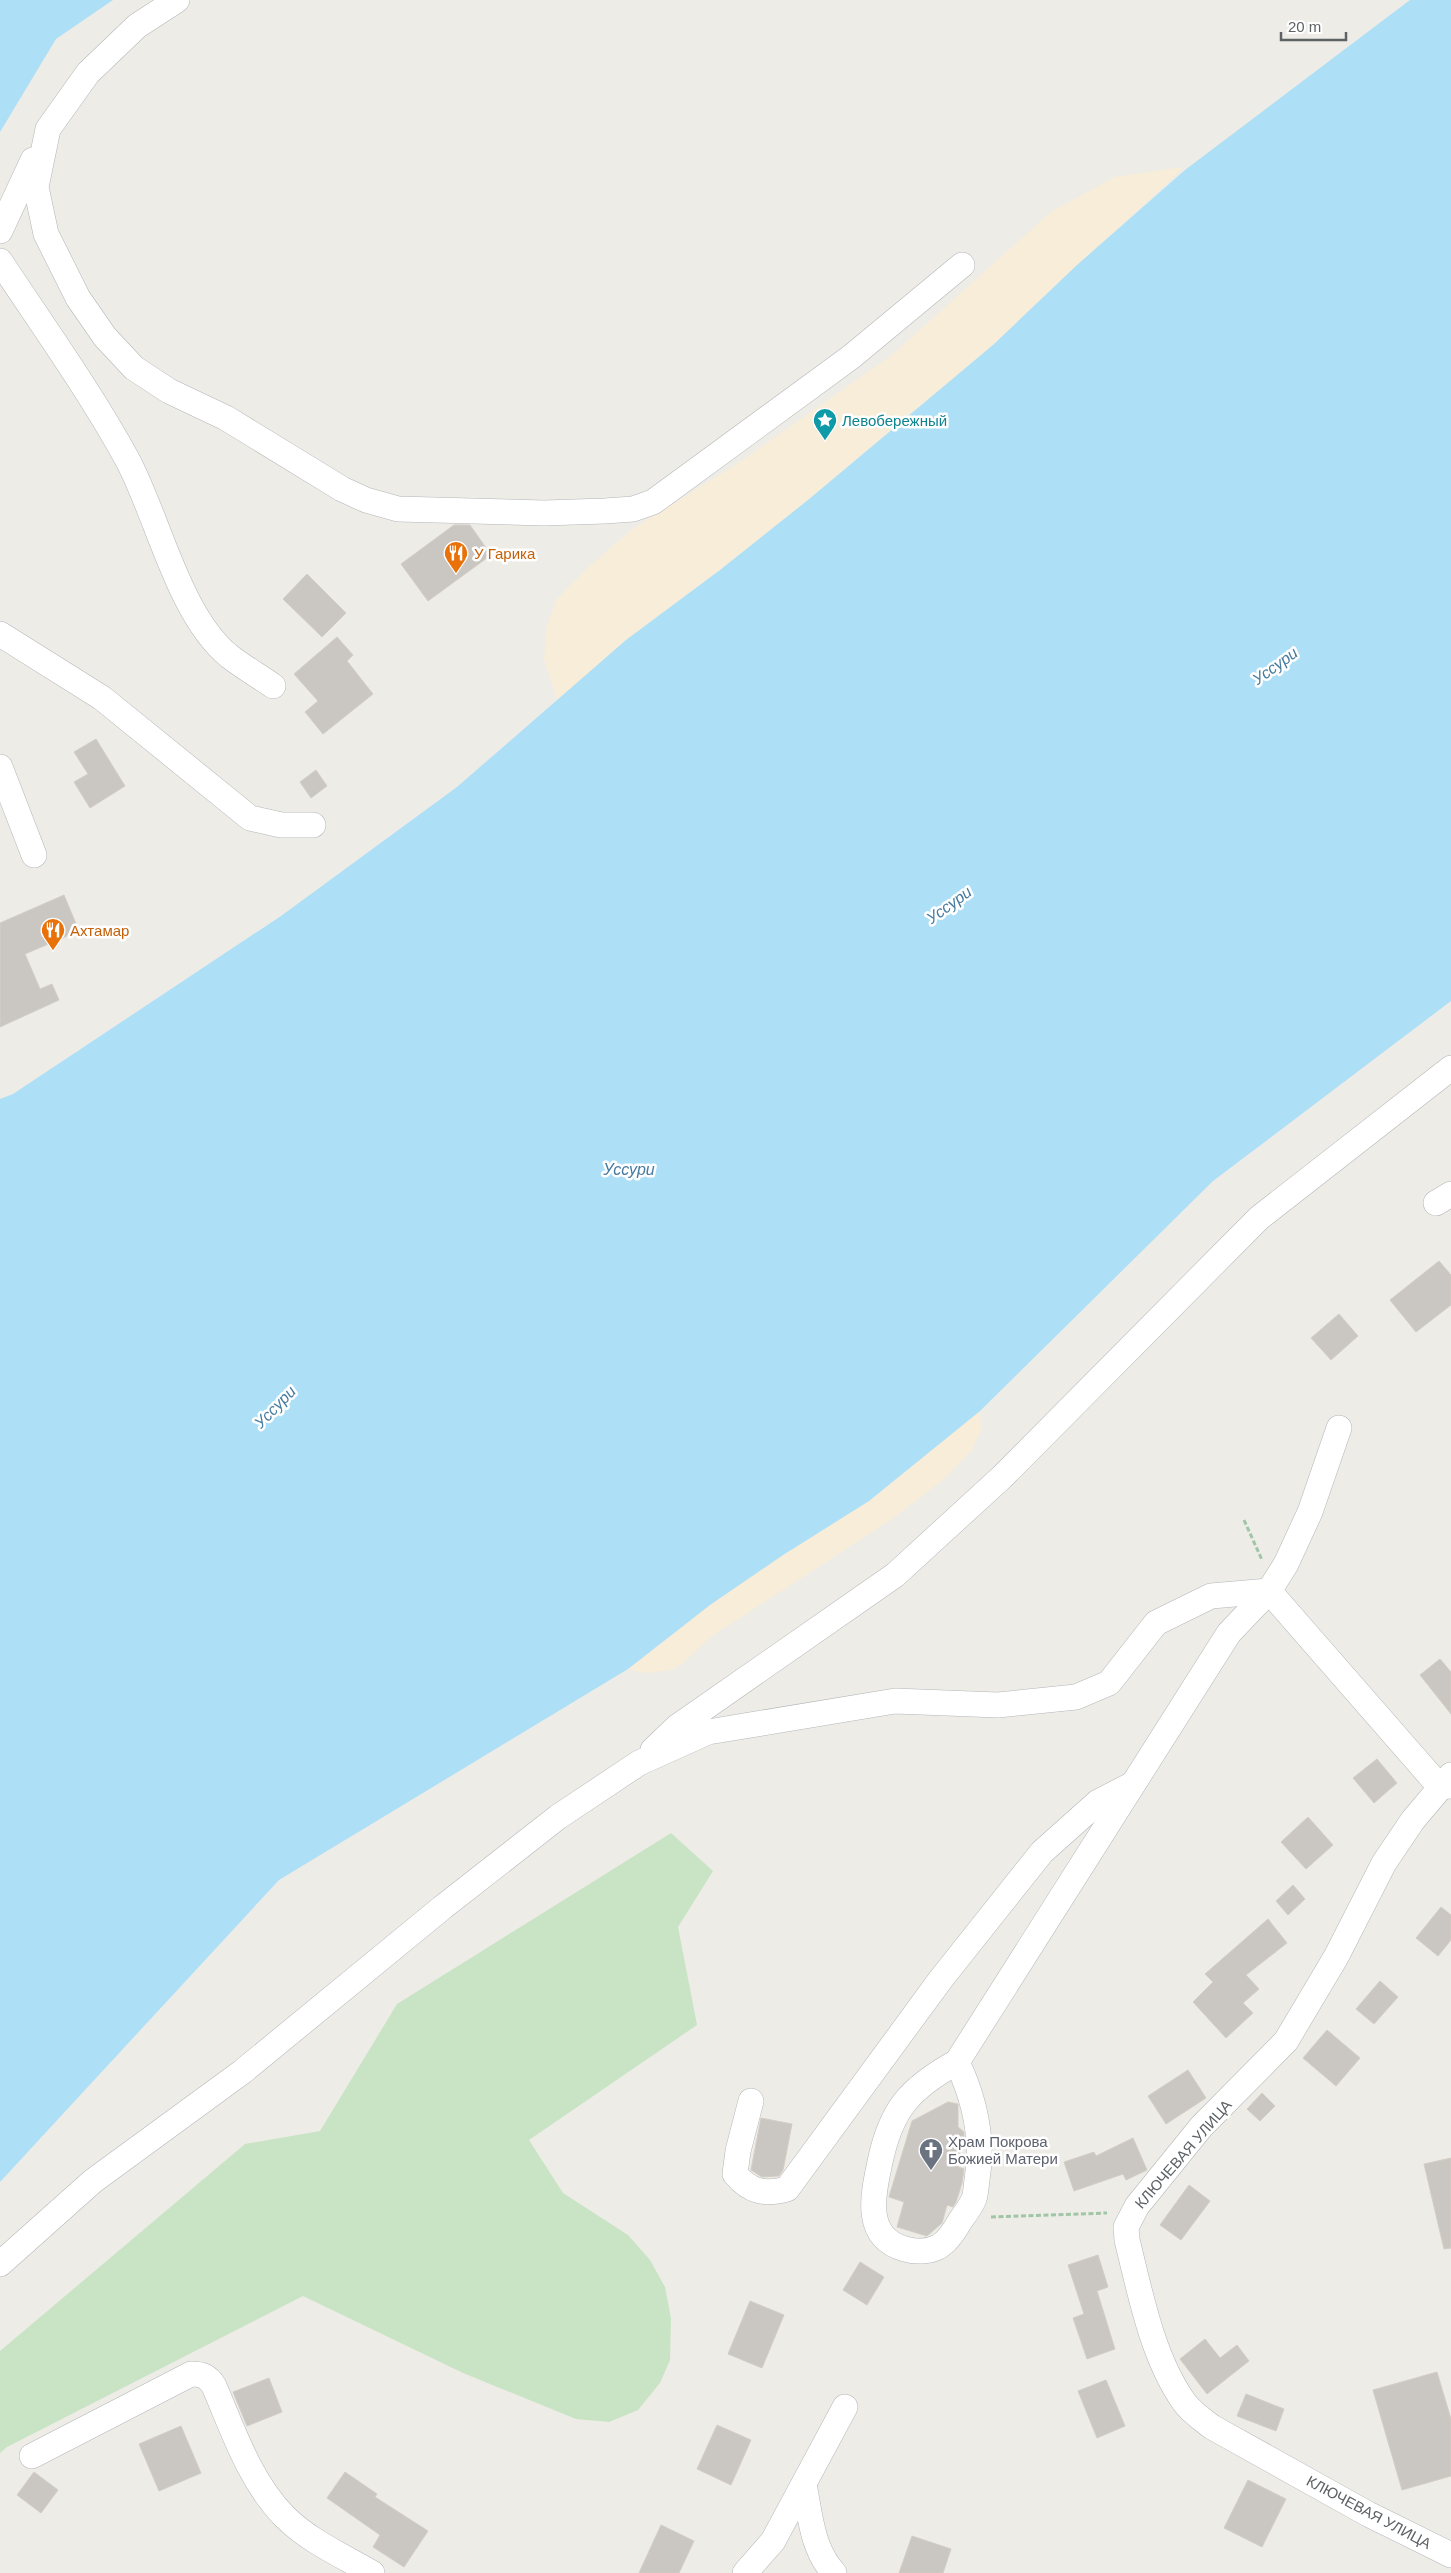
<svg xmlns="http://www.w3.org/2000/svg" width="1451" height="2573" font-family="Helvetica,sans-serif">
  <rect width="100%" height="100%" fill="#eeece6"/>
  <!-- green -->
  <path fill="#c8e4c5" d="M671 1833 713 1871 678 1927 697 2025 529 2140 563 2193 628 2235 650 2260 665 2287 671 2318 670 2360 660 2383 638 2410 609 2422 576 2419 463 2373 303 2296 7 2447 0 2453V2351L245 2144 320 2131 397 2004Z"/>
  <!-- sand -->
  <g fill="#f7edd8">
    <path d="M1184 167 993 345 808 500 720 570 626 640 558 701 544 659 547 626 557 599 591 565 631 530 740 462 892 355 1051 212 1115 177Z"/>
    <path d="M980 1411 981 1429 972 1450 944 1479 892 1519 712 1636 683 1663 672 1670 644 1673 628 1669 710 1605 783 1555 869 1501Z"/>
  </g>
  <!-- water -->
  <g fill="#addff7">
    <path d="M0 0H113L56 39 0 132Z"/>
    <path d="M1410 0H1451V1001L1213 1181 980 1411 869 1501 783 1555 710 1605 628 1669 279 1880 0 2182V1099L13 1094 281 916 457 787 626 640 720 570 808 500 993 345 1077 265 1185 170Z"/>
  </g>
  <!-- building -->
  <g fill="#cac7c2" stroke="#d3cdc5">
    <path d="M454 525H470L491 555 428 601 401 564Z"/>
    <path d="M307 574 346 613 322 637 283 599Z"/>
    <path d="M337 637 353 655 347 661 373 694 323 734 305 712 318 701 294 674Z"/>
    <path d="M96 739 125 786 90 808 74 782 88 774 74 752Z"/>
    <path d="M316 770 327 786 311 798 300 782Z"/>
    <path d="M64 895 79 931 25 954 40 989 52 984 59 1000 0 1027V923Z"/>
    <path d="M1439 1261 1451 1275V1305L1416 1332 1390 1300Z"/>
    <path d="M1339 1314 1358 1336 1331 1360 1311 1338Z"/>
    <path d="M1440 1659 1451 1672V1714L1420 1675Z"/>
    <path d="M1377 1759 1397 1783 1374 1803 1353 1778Z"/>
    <path d="M1308 1817 1333 1845 1306 1869 1281 1842Z"/>
    <path d="M1293 1885 1305 1899 1288 1915 1276 1901Z"/>
    <path d="M1441 1907 1451 1915V1940L1438 1956 1416 1938Z"/>
    <path d="M1268 1919 1287 1943 1246 1975 1259 1989 1243 2003 1253 2013 1226 2038 1193 2002 1213 1982 1205 1974Z"/>
    <path d="M1380 1981 1398 1997 1374 2024 1356 2009Z"/>
    <path d="M1327 2030 1360 2058 1336 2086 1303 2058Z"/>
    <path d="M1188 2070 1206 2098 1166 2124 1148 2096Z"/>
    <path d="M1262 2093 1275 2106 1260 2121 1247 2109Z"/>
    <path d="M948 2102 958 2104V2127L964 2132V2138L956 2166 964 2169 962 2183 956 2202 953 2207 947 2205 942 2223 927 2236 897 2227 904 2202 889 2197 912 2121Z"/>
    <path d="M761 2118 792 2124 783 2170 779 2176 762 2177 751 2170Z"/>
    <path d="M1133 2138 1147 2170 1126 2180 1123 2174 1074 2191 1064 2162 1094 2152 1096 2156Z"/>
    <path d="M1451 2158V2248L1444 2249 1424 2164Z"/>
    <path d="M1189 2185 1210 2201 1181 2240 1160 2225Z"/>
    <path d="M1098 2255 1108 2287 1097 2291 1115 2349 1087 2359 1073 2318 1084 2314 1068 2265Z"/>
    <path d="M860 2262 884 2277 867 2305 843 2290Z"/>
    <path d="M750 2301 784 2315 762 2368 728 2354Z"/>
    <path d="M1205 2339 1220 2358 1237 2345 1249 2361 1207 2394 1180 2359Z"/>
    <path d="M1437 2372 1451 2419V2476L1402 2490 1373 2390Z"/>
    <path d="M269 2378 282 2412 247 2426 233 2392Z"/>
    <path d="M1106 2380 1125 2426 1097 2438 1078 2391Z"/>
    <path d="M1246 2394 1284 2409 1276 2431 1237 2416Z"/>
    <path d="M717 2425 751 2440 731 2485 697 2469Z"/>
    <path d="M181 2426 201 2473 159 2491 139 2444Z"/>
    <path d="M34 2472 58 2490 41 2513 17 2495Z"/>
    <path d="M345 2472 377 2494 375 2497 428 2531 404 2567 373 2547 380 2535 327 2498Z"/>
    <path d="M1248 2480 1286 2499 1262 2547 1224 2528Z"/>
    <path d="M661 2525 694 2541 679 2573H639Z"/>
    <path d="M912 2536 951 2549 943 2573H899Z"/>
  </g>
  <g fill="none" stroke-linecap="round" stroke-linejoin="round">
    <!-- minor casing -->
    <g stroke="#b3b6b9" stroke-width="26">
      <g id="minor">
        <path d="M177 0 137 26 88 73 48 129 36 187 46 234 78 298 105 337 134 368 169 391 226 418 342 489 366 500 398 509 544 513 605 511 633 509 653 502 851 357 962 265"/>
        <path d="M0 231 33 160"/>
        <path d="M0 261C43 326 89 390 127 459 158 516 178 614 229 656 243 667 259 676 273 686"/>
        <path d="M0 634 102 698 250 818 281 825H313"/>
        <path d="M0 767 34 855"/>
        <path d="M1436 1203 1451 1194"/>
        <path d="M1269 1591 1440 1787 1451 1786"/>
        <path d="M653 1750 677 1727 895 1575 1002 1477 1259 1218 1451 1068"/>
        <path d="M1451 1775 1413 1820 1384 1863 1336 1957 1286 2041 1201 2127 1137 2206 1126 2227 1127 2240C1140 2292 1152 2357 1184 2402 1191 2412 1203 2420 1212 2427L1368 2514 1451 2555"/>
        <path d="M957 2062C975 2100 984 2138 977 2180 976 2186 976 2193 974 2199 971 2206 965 2214 960 2221 955 2230 947 2242 938 2247 928 2252 915 2252 905 2249 863 2237 873 2195 880 2162 891 2109 910 2088 957 2062L1229 1633 1269 1591 1286 1564 1310 1512 1339 1428"/>
        <path d="M751 2101 738 2151 735 2174C750 2192 765 2195 787 2189L941 1979 1042 1852 1098 1802 1133 1784"/>
        <path d="M0 2264 93 2181 242 2072 443 1907 558 1817 639 1763 708 1732 895 1701 998 1705 1076 1697 1109 1683 1156 1623 1211 1596 1269 1591"/>
        <path d="M32 2456 191 2374C202 2374 208 2376 214 2386 233 2430 250 2482 285 2517 309 2541 343 2556 372 2573"/>
        <path d="M804 2484C810 2515 812 2549 834 2573"/>
        <path d="M745 2573 773 2541 845 2407"/>
      </g>
    </g>
    <!-- path -->
    <g stroke="#a0c6a7" stroke-width="3" stroke-dasharray="5 2.5" stroke-linecap="butt">
      <path d="M1244 1520 1262 1560"/>
      <path d="M991 2217 1107 2213"/>
    </g>
    <!-- minor -->
    <use href="#minor" stroke="#fff" stroke-width="25"/>
  </g>
  <!-- icons -->
  <defs>
    <g id="sight-pin" transform="scale(1.25)"><path d="M0 17L-7.5 6A9.5 9.5 0 1 1 7.5 6Z" fill="#0f9aa8" stroke="#fff"/><path d="M0-6L1.8-2.2L6-1.7L2.9 1.2L3.7 5.4L0 3.3L-3.7 5.4L-2.9 1.2L-6-1.7L-1.8-2.2Z" fill="#fff"/></g>
    <g id="restaurant-pin" transform="scale(1.25)"><path d="M0 17L-7.5 6A9.5 9.5 0 1 1 7.5 6Z" fill="#e8710a" stroke="#fff"/><path d="M-5-6h1v4h1v-4h1v4h1v-4h1v5L-1.5 .5V6h-2V.5L-5-1ZM5-6V6H3V1.5H1.5Q1.5-4 5-6Z" fill="#fff"/></g>
    <g id="church-pin" transform="scale(1.25)"><path d="M0 17L-7.5 6A9.5 9.5 0 1 1 7.5 6Z" fill="#6b7280" stroke="#fff"/><path d="M-1.2-6h2.4v3.5h3.3v2.4h-3.3V6h-2.4V-.1h-3.3v-2.4h3.3Z" fill="#fff"/></g>
  </defs>
  <g fill-rule="evenodd">
    <use href="#sight-pin" x="825" y="420"/>
    <use href="#restaurant-pin" x="456" y="553"/>
    <use href="#restaurant-pin" x="53" y="930"/>
    <use href="#church-pin" x="931" y="2150"/>
  </g>
  <g text-anchor="middle" dominant-baseline="central" stroke-width="5" stroke-linejoin="round" paint-order="stroke">
    <!-- culture labels -->
    <g font-size="15" fill="#0d838f" stroke="#fff" text-anchor="start">
      <text x="842" y="420">Левобережный</text>
    </g>
    <!-- food labels -->
    <g font-size="15" fill="#c56008" stroke="#fff" text-anchor="start">
      <text x="474" y="553">У Гарика</text>
      <text x="70" y="930">Ахтамар</text>
    </g>
    <!-- worship labels -->
    <g font-size="15" fill="#5b616d" stroke="#fff" text-anchor="start">
      <text x="948" y="2141">Храм Покрова<tspan x="948" dy="17">Божией Матери</tspan></text>
    </g>
    <!-- street labels -->
    <g font-size="15" fill="#5e6265" stroke="#fff">
      <text transform="translate(1183 2154) rotate(-49)">КЛЮЧЕВАЯ УЛИЦА</text>
      <text transform="translate(1369 2512) rotate(28)">КЛЮЧЕВАЯ УЛИЦА</text>
    </g>
    <!-- water labels -->
    <g font-size="16" font-style="italic" fill="#477ca0" stroke="#fff">
      <text transform="translate(1275 666) rotate(-36)">Уссури</text>
      <text transform="translate(949 905) rotate(-36)">Уссури</text>
      <text x="629" y="1169">Уссури</text>
      <text transform="translate(275 1407) rotate(-46)">Уссури</text>
    </g>
  </g>
  <!-- scale -->
  <path d="M1281 32v8h65v-8" fill="none" stroke="#5e6265" stroke-width="2.5"/>
  <text x="1288" y="32" font-size="15" fill="#5e6265" stroke="#ffffff" stroke-width="4" paint-order="stroke">20 m</text>
</svg>
